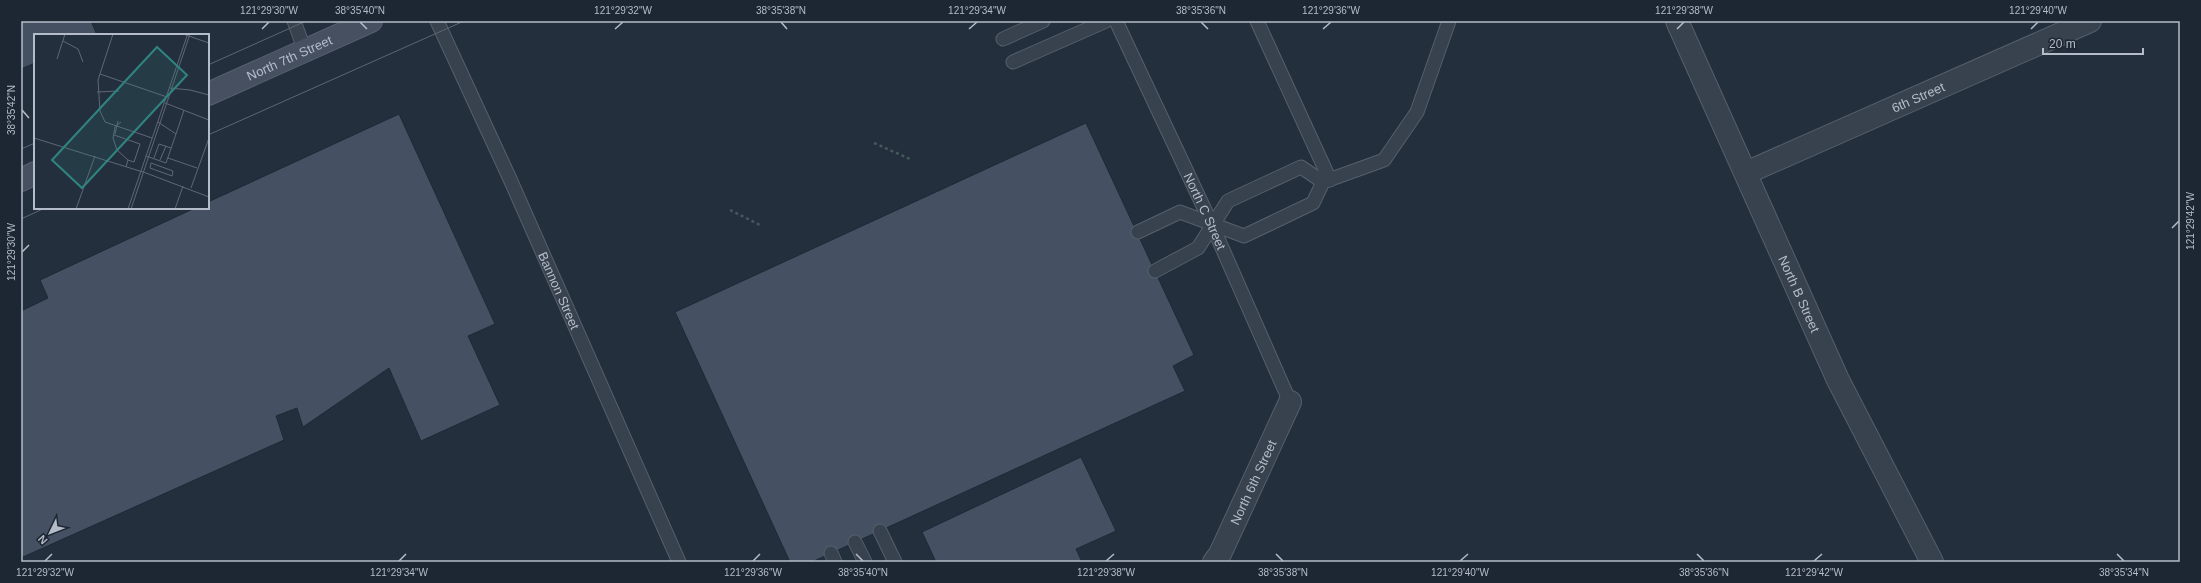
<svg xmlns="http://www.w3.org/2000/svg" width="2201" height="583" font-family="Arial,sans-serif">
  <rect width="100%" height="100%" fill="#242f3e"/>
  <!-- building -->
  <g fill="#455162" stroke="#1f2835">
    <path d="M21 21H91L97 35H35V63L21 69Z"/>
    <path d="M399 114 495 324 468 336 500 405 421 441 389 368 303 427 297 408 276 416 284 440 23 557 21 552V311L48 298 40 280 195 208H208V202Z"/>
    <path d="M1086 123 1194 355 1173 366 1185 391 812 562H790L675 312Z"/>
    <path d="M1081 457 1116 531 1076 549 1082 562H936L922 532Z"/>
  </g>
  <g fill="none" stroke-linecap="round" stroke-linejoin="round">
    <!-- lane casing -->
    <g stroke="#565f6c" stroke-width="15">
      <g id="lane">
        <path d="M294 21 305 51"/>
        <path id="s1" d="M437 21 510 179 679 562"/>
        <path id="s2" d="M1116 21 1212 225 1290 402"/>
        <path d="M1257 21 1330 180"/>
        <path d="M1003 39 1043 21"/>
        <path d="M1013 62 1106 21"/>
        <path d="M1138 232 1180 212 1244 236 1313 203 1323 182 1384 160 1417 112 1449 21"/>
        <path d="M1155 271 1198 248 1228 201 1301 167 1323 182"/>
        <path d="M880 531 895 562"/>
        <path d="M855 542 865 562"/>
        <path d="M831 553 835 562"/>
      </g>
    </g>
    <!-- street casing -->
    <g stroke="#565f6c" stroke-width="24">
      <g id="street">
        <path id="s3" d="M1677 21 1838 380 1932 562"/>
        <path id="s4" d="M1746 173 2090 21"/>
        <path id="s5" d="M1214 562 1220 554 1290 402"/>
      </g>
    </g>
    <!-- secondary casing -->
    <g stroke="#565f6c" stroke-width="24">
      <g id="secondary">
        <path id="s6" d="M208 94 371 21"/>
        <path d="M21 180 35 173"/>
      </g>
    </g>
    <!-- path -->
    <g stroke="#44595c" stroke-width="2.5" stroke-dasharray="3 3" stroke-linecap="butt">
      <path d="M874 143 910 159"/>
      <path d="M730 210 762 226"/>
    </g>
    <!-- lane -->
    <use href="#lane" stroke="#38414e" stroke-width="13"/>
    <!-- street -->
    <use href="#street" stroke="#38414e" stroke-width="22"/>
    <!-- secondary -->
    <use href="#secondary" stroke="#465061" stroke-width="22"/>
    <!-- tram -->
    <g stroke="#5a6575" stroke-width="1">
      <path d="M208 65 306 21"/>
      <path d="M208 135 464 21"/>
      <path d="M21 149 35 143"/>
      <path d="M21 219 45 208"/>
    </g>
  </g>
  <!-- ticks -->
  <path fill="none" stroke="#b4bcc9" stroke-width="1.5" d="M360 22 367 29M781 22 787 29M1201 22 1208 29M262 29 269 22M615 29 623 22M969 29 977 22M1323 29 1331 22M1677 29 1684 22M2031 29 2038 22M22 110 29 118M2172 228 2179 221M22 252 29 245M856 554 863 561M1276 554 1283 561M1697 554 1704 561M2117 554 2124 561M45 561 52 554M399 561 406 554M753 561 760 554M1106 561 1114 554M1460 561 1468 554M1814 561 1822 554"/>
  <g text-anchor="middle" dominant-baseline="central" stroke-width="3.5" stroke-linejoin="round" paint-order="stroke">
    <!-- street labels -->
    <g font-size="13" fill="#b4bcc9" stroke="#1d2633">
      <text stroke="none"><textPath href="#s6" startOffset="89">North 7th Street</textPath></text>
      <text stroke="none"><textPath href="#s4" startOffset="188">6th Street</textPath></text>
      <text stroke="none"><textPath href="#s2" startOffset="210">North C Street</textPath></text>
      <text stroke="none"><textPath href="#s1" startOffset="296">Bannon Street</textPath></text>
      <text stroke="none"><textPath href="#s3" startOffset="299">North B Street</textPath></text>
      <text stroke="none"><textPath href="#s5" startOffset="89">North 6th Street</textPath></text>
    </g>
  </g>
  <!-- overview -->
  <g transform="translate(34 34)">
    <rect width="175" height="175" fill="#242f3e"/>
    <path fill="none" stroke="#5e6776" stroke-width="1" d="M79 0 64 46 66 77 71 88 118 104M149 0 175 9M29 7 44 15 49 28M23 25 31 0M66 40 133 63M136 54 156 56 175 61M63 58 85 57M131 69 175 86M87 88 81 93 79 104 83 116 94 126 92 133M124 88 142 100 150 76M81 100 84 87M80 101 106 110 100 128 94 126M0 104 112 139 175 163M112 122 132 129 142 100M120 124 125 110 137 114M134 124 163 134M126 126 132 112M117 129 139 137 138 142 116 134ZM157 154 175 104M42 175 61 122M94 175 153 2M97 175 156 0M141 175 149 152"/>
    <path fill="#308480" fill-opacity="0.15" stroke="#308480" stroke-width="2" d="M123 13 153 41 48 154 18 126Z"/>
    <rect width="175" height="175" fill="none" stroke="#b4bcc9" stroke-width="2"/>
  </g>
  <!-- border -->
  <rect width="2201" height="583" fill="none" stroke="#1d2633" stroke-width="44"/>
  <!-- north arrow -->
  <g transform="translate(50 533) rotate(227)" stroke="#1d2633" stroke-width="3" paint-order="stroke">
  <path d="M0-3L7 15L0 10L-7 15Z" fill="#b4bcc9"/>
  <text y="-6" font-size="11" font-weight="bold" text-anchor="middle" fill="#b4bcc9">N</text>
  </g>
  <!-- scale -->
  <path d="M2043 48v6h100v-6" fill="none" stroke="#b4bcc9" stroke-width="2"/>
  <text x="2049" y="48" font-size="12" fill="#b4bcc9" stroke="#1d2633" stroke-width="3" paint-order="stroke">20 m</text>
  <rect x="22" y="22" width="2157" height="539" fill="none" stroke="#b4bcc9" stroke-width="1.5"/>
  <g font-size="10" text-anchor="middle" fill="#b4bcc9">
    <text x="269" y="14">121°29'30"W</text>
    <text x="360" y="14">38°35'40"N</text>
    <text x="623" y="14">121°29'32"W</text>
    <text x="781" y="14">38°35'38"N</text>
    <text x="977" y="14">121°29'34"W</text>
    <text x="1201" y="14">38°35'36"N</text>
    <text x="1331" y="14">121°29'36"W</text>
    <text x="1684" y="14">121°29'38"W</text>
    <text x="2038" y="14">121°29'40"W</text>
    <text transform="translate(11 110) rotate(-90)" y="4">38°35'42"N</text>
    <text transform="translate(2190 221) rotate(-90)" y="4">121°29'42"W</text>
    <text transform="translate(11 252) rotate(-90)" y="4">121°29'30"W</text>
    <text x="45" y="576">121°29'32"W</text>
    <text x="399" y="576">121°29'34"W</text>
    <text x="753" y="576">121°29'36"W</text>
    <text x="863" y="576">38°35'40"N</text>
    <text x="1106" y="576">121°29'38"W</text>
    <text x="1283" y="576">38°35'38"N</text>
    <text x="1460" y="576">121°29'40"W</text>
    <text x="1704" y="576">38°35'36"N</text>
    <text x="1814" y="576">121°29'42"W</text>
    <text x="2124" y="576">38°35'34"N</text>
  </g>
</svg>
